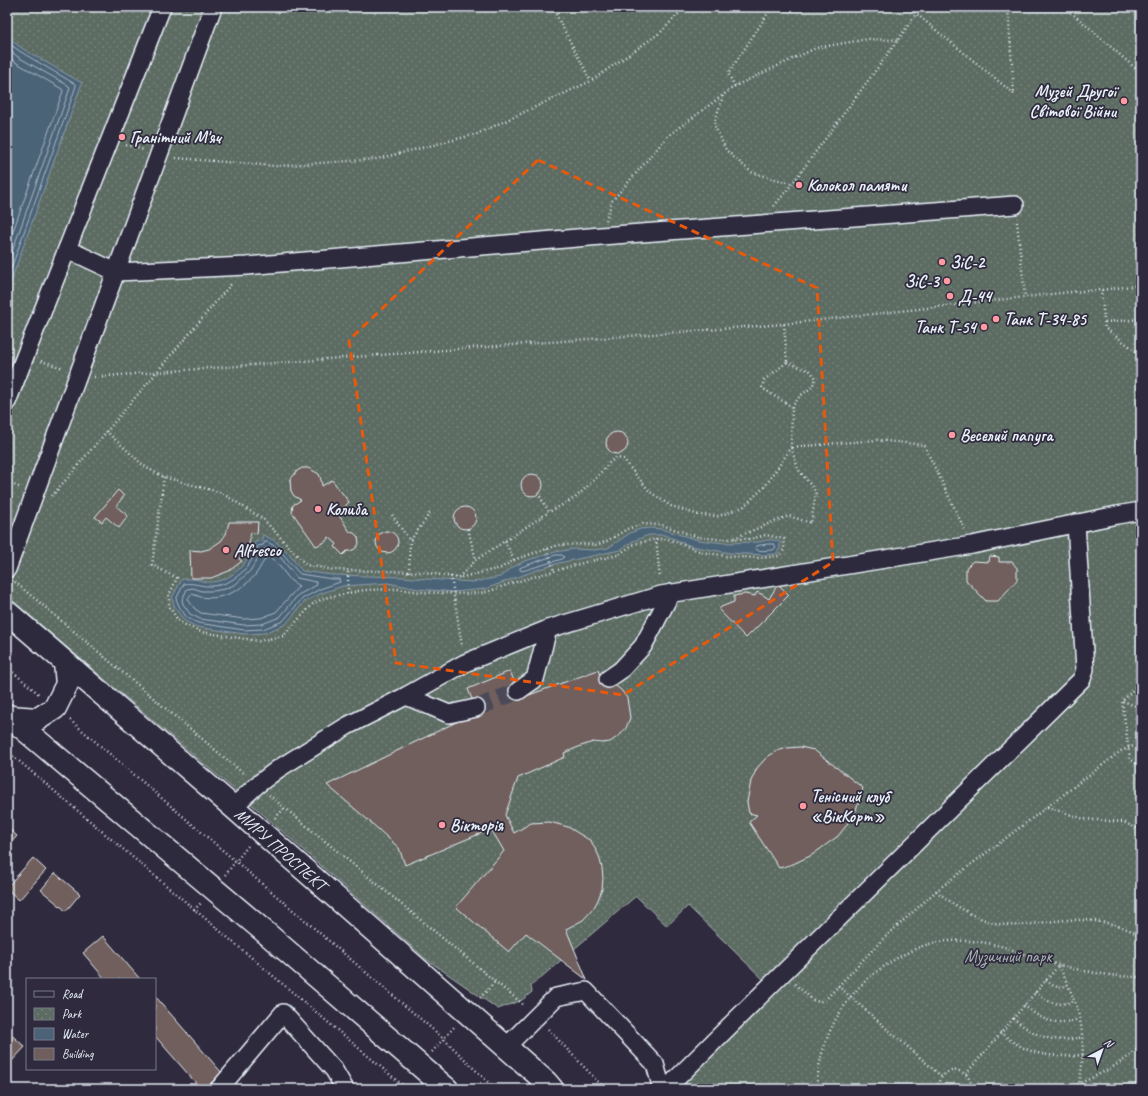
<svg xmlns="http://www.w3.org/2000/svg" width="1148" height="1096" font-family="Caveat,sans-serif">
  <defs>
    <pattern id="park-dots" width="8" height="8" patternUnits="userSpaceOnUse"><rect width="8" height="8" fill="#5d6c63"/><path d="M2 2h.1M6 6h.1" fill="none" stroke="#74817a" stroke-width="1.8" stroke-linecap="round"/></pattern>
  </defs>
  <rect width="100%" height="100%" fill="#2f2a3d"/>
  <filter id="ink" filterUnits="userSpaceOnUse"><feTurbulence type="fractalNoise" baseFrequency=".025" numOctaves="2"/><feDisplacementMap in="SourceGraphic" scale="8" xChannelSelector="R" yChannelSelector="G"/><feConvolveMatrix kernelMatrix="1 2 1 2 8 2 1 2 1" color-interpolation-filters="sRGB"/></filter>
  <g filter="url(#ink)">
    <!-- park -->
    <path fill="url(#park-dots)" stroke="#a2aeae" d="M7 7H1141V1089H677L773 989 688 906 667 926 636 896 531 986 532 992 522 1000 498 1009 426 959 258 810 7 596Z"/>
    <!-- water -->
    <g fill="#4c6377" stroke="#8a9cab">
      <path d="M7 37 23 49 82 83 12 278 7 290Z"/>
      <path d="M650 528 661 529 698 540 725 543 759 542 767 540H774L780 542V548L776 554 764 555 730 553 691 546 665 535H649L633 541 620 550 559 563 534 571 485 589 454 592 419 589 388 583 343 586 322 593 304 602 286 624 264 633 244 634 197 627 185 621 175 608 172 598 182 579C186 579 190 579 194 579 200 580 206 583 212 582 235 580 250 560 256 540L261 542 263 535 275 541 287 552 302 571 332 575 404 577 426 579 473 582 500 577 513 567 525 561 555 552 574 549 594 550 608 548 630 533 640 529Z"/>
    </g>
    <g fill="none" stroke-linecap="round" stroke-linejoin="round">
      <!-- shore -->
      <g stroke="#aab8c4" stroke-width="1">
        <path d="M7 42 21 52 75 84 76 86 7 280"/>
        <path d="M7 48 18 57 69 86 70 88 7 266"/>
        <path d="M7 56 15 62 62 89 63 91 7 248"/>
        <path d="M265 542H267C282 548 289 563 300 574L332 579H339L340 582 320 589 302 599 283 621 263 629 244 630 198 623 187 618 179 606 176 599 184 584C193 582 202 587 212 586 234 585 252 566 258 546L263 545Z"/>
        <path d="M768 544H774L776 547 773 550C767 550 760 552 755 549L757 546Z"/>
        <path d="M268 548 281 558 297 578 316 582 317 585 298 595 280 617 262 624 244 625 200 619 190 614 183 604 182 600 187 589 193 588 202 591H213L225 589 236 584 250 571 263 550Z"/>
        <path d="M556 555H562L564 557 562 559 522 571 520 570V568Z"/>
        <path d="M268 556 276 562 291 581 299 586 276 612 261 618 244 619 201 613 195 609 189 601 188 599 192 594C195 595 198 596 201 597 221 601 243 590 256 574 260 568 263 561 268 556Z"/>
      </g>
    </g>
    <!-- building -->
    <g fill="#6f5e5c" stroke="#e8f1f8">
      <circle cx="617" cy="443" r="11"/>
      <path d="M302 468H308L319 474 321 480 322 486 332 480 349 502 338 514 350 532 354 533 358 537 359 544 355 549 350 551H347L343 555 335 547 337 544 329 537 325 542 316 546 292 512 293 505 301 500 294 496 291 491 290 480 297 471Z"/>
      <circle cx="532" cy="485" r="11"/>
      <path d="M118 490 124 496 116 506 128 516 119 528 106 517 102 522 95 517Z"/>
      <circle cx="465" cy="518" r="11"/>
      <path d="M229 522H258L257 534 251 532 249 544 239 559 242 561 229 571 211 578H191L190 550 201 551 209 549 221 541 226 534Z"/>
      <circle cx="387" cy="542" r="11"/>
      <path d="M990 556 999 557V562H1012L1017 568V580L998 601H986L966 580V568L973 561 989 562Z"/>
      <path d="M778 584 789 595 746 638 719 610 721 607 734 602V596L739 595 745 594 755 596 757 592 763 595 769 599Z"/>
      <path d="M598 670 602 681 613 684 621 690 627 698 630 718 626 728 620 735 610 742 602 743 593 742 581 746 564 753 565 757 518 778 505 815 514 833 531 823 550 822 568 827 591 841 599 856 602 868 603 878 602 889 598 900 593 909 583 920 566 929 587 980 526 933 509 952 456 907 504 851 491 829 405 865 399 848 368 820 327 785 477 712 468 689 510 671 521 698Z"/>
      <path d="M800 747 814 750 863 788 856 810 846 826 838 836 812 855 793 864 779 868 749 822 757 815 749 813 747 802 751 781 757 768 767 757 777 751 787 748Z"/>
      <path d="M7 827 17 836 7 847Z"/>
      <path d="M33 858 46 870 19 900 7 889V887Z"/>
      <path d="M55 873 80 894 66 911 41 890Z"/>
      <path d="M103 936 140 979H105L83 953Z"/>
      <path d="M155 996 222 1073 204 1089H201L155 1036Z"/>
      <path d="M7 1031 25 1047 9 1064 7 1062Z"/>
    </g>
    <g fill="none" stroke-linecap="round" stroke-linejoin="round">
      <!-- minor-tunnel -->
      <path stroke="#4b4859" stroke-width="17" stroke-dasharray="17 8" stroke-linecap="butt" d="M476 708 518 691"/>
      <!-- minor casing -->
      <g stroke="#e8f1f8" stroke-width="20">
        <g id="minor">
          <path d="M67 249 116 272 247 266 601 236 1015 205"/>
          <path d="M7 402 162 7"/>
          <path d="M7 569 213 7"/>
          <path d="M608 679 621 670 643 646 671 593"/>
          <path d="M518 691 535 679 548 629"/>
          <path d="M406 696 449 714 476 708"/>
          <path d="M233 807 257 785 278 769 347 726 406 696 465 663 548 629 661 595 972 545 1117 515 1141 511"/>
          <path d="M506 1047 556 997 586 991 655 1064 662 1089"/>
          <path d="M219 1089 283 1013 334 1070 345 1089"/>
          <path d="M666 1089 783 973 1082 679 1085 669 1076 523"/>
        </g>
      </g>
      <!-- major casing -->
      <g stroke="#e8f1f8" stroke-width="25">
        <g id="major">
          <path id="s1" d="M7 612 233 807 546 1082 552 1089"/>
          <path d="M7 715 265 932 447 1089"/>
          <path d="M10 717 38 719 55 708 67 684 65 663"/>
        </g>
      </g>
      <!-- path -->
      <g stroke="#e8f1f8" stroke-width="2.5" stroke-dasharray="1 3" stroke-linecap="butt">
        <path d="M552 7 591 81"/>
        <path d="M908 7 1014 94 1008 7"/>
        <path d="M1065 7 1141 73"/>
        <path d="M735 86 728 74 772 7"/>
        <path d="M723 96 714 124 726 150 751 172 792 184"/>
        <path d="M126 145 144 150"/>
        <path d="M176 158 276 166 377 159 477 134 591 81 661 32 685 7"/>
        <path d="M774 206 792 184 898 40 916 14"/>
        <path d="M606 220 612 201 668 136 735 86 816 48 868 39 898 40"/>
        <path d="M1017 222 1025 297"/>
        <path d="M1101 290 1105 328 1141 355"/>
        <path d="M1105 322 1141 319"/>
        <path d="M784 324 787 362"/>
        <path d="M41 361 63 368"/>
        <path d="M787 362 810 371 816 378 812 387 800 396 792 407 762 388 764 380Z"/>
        <path d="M94 377 784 324 1070 292 1101 290 1141 285"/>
        <path d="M106 431 145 467 164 477 222 493 264 520 306 565 335 570 424 572 458 578 476 560 549 512"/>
        <path d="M164 477 152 565 177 578 169 595V606L179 622 201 632 259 641 283 636 313 604 324 598 364 590 398 589 421 592 466 594 487 592 512 583 586 562 618 555 634 544 656 539H668L702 552 726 556 760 558 779 556 784 550V539L766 535 750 539H717L698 537 662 525 643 524 627 529 609 540 597 545 586 544 559 545 516 559 501 568 458 578"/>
        <path d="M7 482 19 487"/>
        <path d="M538 493 549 512 575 498 593 481 611 461 616 458 624 459 628 465 650 492 671 506 699 515 719 516 743 507 765 486 779 466 791 447 792 407"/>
        <path d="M52 496 232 283"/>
        <path d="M392 515 410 541"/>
        <path d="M468 529 476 560"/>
        <path d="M734 538 773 522 789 516 811 523 816 492 798 469 791 447 877 440 924 445 965 530"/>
        <path d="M656 539 660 578"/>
        <path d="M505 541 514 560"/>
        <path d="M547 549 554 571"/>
        <path d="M409 572 410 541 430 513"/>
        <path d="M451 576 462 647"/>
        <path d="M15 582 244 774"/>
        <path d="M348 593V570"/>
        <path d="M7 667 40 695"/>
        <path d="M1141 682 1122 701 1130 759 1141 767"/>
        <path d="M1123 701 1141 708"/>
        <path d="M70 720 444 1039 495 1089"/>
        <path d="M7 751 407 1089"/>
        <path d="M269 795 525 1006"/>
        <path d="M1047 807 1084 819 1123 822 1141 830"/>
        <path d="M275 818 285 808"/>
        <path d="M225 875 248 846"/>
        <path d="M936 891C953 904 972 917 994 923 1019 929 1043 921 1067 920 1093 919 1119 923 1141 936"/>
        <path d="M194 910 201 903"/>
        <path d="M1046 980C1054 987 1057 989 1068 985"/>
        <path d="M795 984 813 1000 819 1002 826 999 883 939 936 891 1121 751 1141 743"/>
        <path d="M838 986 941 1076"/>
        <path d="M1035 992C1049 1003 1057 1007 1074 1001"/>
        <path d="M480 998 496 981"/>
        <path d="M1024 1005C1042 1021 1056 1026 1079 1019"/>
        <path d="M1013 1018C1035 1037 1054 1044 1083 1037"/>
        <path d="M548 1029 605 1089"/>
        <path d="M1000 1032C1027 1055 1049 1058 1083 1055"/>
        <path d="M432 1052 455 1026"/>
        <path d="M966 1074 1059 965C1065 979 1072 993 1077 1008 1085 1035 1084 1062 1078 1089"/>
        <path d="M816 1089C818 1075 819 1061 824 1047 832 1021 849 995 870 977 878 970 888 964 897 958 910 951 924 944 939 942 957 939 983 941 1000 946 1014 949 1026 956 1040 960 1072 969 1107 977 1141 977"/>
        <path d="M937 1089C940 1064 971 1065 972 1089"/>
        <path d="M1066 1089C1094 1077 1120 1067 1141 1045"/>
        <path d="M1130 1089 1141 1081"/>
      </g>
      <!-- minor -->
      <use href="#minor" stroke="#2f2a3d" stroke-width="17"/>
      <!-- major -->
      <use href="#major" stroke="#2f2a3d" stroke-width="22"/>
    </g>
  </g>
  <!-- marked area -->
  <path fill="none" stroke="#e8590c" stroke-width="3" stroke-dasharray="8 5" stroke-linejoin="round" d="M538 160 817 288 833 562 623 695 396 663 349 340Z"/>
  <!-- markers -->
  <g fill="#ff9aa2" stroke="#2f2a3d" stroke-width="1.5">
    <circle cx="1124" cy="101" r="4"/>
    <circle cx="122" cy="137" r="4"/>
    <circle cx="799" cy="185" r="4"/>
    <circle cx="942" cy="262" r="4"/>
    <circle cx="947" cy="281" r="4"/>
    <circle cx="950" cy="296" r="4"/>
    <circle cx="996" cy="319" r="4"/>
    <circle cx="984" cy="327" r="4"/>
    <circle cx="952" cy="435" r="4"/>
    <circle cx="318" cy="509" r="4"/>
    <circle cx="226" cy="550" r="4"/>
    <circle cx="803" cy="806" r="4"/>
    <circle cx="442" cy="825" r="4"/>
  </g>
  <g text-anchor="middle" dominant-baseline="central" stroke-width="3.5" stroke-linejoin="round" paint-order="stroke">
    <!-- poi labels -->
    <g font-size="17" font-weight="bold" fill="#e8f1f8" stroke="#2f2a3d" text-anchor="start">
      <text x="1116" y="91" text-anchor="end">Музей Другої<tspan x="1116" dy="20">Світової Війни</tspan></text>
      <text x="130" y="137">Гранітний М'яч</text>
      <text x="807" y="185">Колокол памяти</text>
      <text x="950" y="262">ЗіС-2</text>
      <text x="939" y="281" text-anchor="end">ЗіС-3</text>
      <text x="958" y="296">Д-44</text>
      <text x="1004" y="319">Танк Т-34-85</text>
      <text x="976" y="327" text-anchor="end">Танк Т-54</text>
      <text x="960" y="435">Веселий папуга</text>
      <text x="326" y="509">Колиба</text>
      <text x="234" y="550">Alfresco</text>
      <text x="811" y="796">Тенісний клуб<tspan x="811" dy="20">«ВікКорт»</tspan></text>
      <text x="450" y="825">Вікторія</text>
    </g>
    <!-- street labels -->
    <g font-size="17" fill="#e8f1f8" stroke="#2f2a3d">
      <text stroke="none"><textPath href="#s1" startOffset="362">МИРУ ПРОСПЕКТ</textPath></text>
    </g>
    <!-- park labels -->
    <g font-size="17" fill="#a9b5b5" stroke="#2f2a3d">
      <text x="1008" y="956">Музичний парк</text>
    </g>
  </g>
  <!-- margin -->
  <rect width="1148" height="1096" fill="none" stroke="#2f2a3d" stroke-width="24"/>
  <rect x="12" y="12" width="1124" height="1072" fill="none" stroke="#e8f1f8" stroke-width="1.5" filter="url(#ink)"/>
  <!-- legend -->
  <rect x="26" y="978" width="130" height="92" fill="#2f2a3d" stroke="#797a88"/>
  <rect x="34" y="991" width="20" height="6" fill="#2f2a3d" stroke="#797a88"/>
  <text x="62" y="998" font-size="12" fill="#e8f1f8">Road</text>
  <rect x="34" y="1008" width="20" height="12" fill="url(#park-dots)" stroke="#797a88"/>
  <text x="62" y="1018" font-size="12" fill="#e8f1f8">Park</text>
  <rect x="34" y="1028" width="20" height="12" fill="#4c6377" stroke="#797a88"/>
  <text x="62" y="1038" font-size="12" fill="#e8f1f8">Water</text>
  <rect x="34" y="1048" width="20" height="12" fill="#6f5e5c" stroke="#797a88"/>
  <text x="62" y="1058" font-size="12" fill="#e8f1f8">Building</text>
  <!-- north arrow -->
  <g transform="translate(1102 1050) rotate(41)" stroke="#2f2a3d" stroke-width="3" paint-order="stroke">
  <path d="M0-3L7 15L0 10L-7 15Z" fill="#e8f1f8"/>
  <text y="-6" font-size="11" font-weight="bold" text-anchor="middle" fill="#e8f1f8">N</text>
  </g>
</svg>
